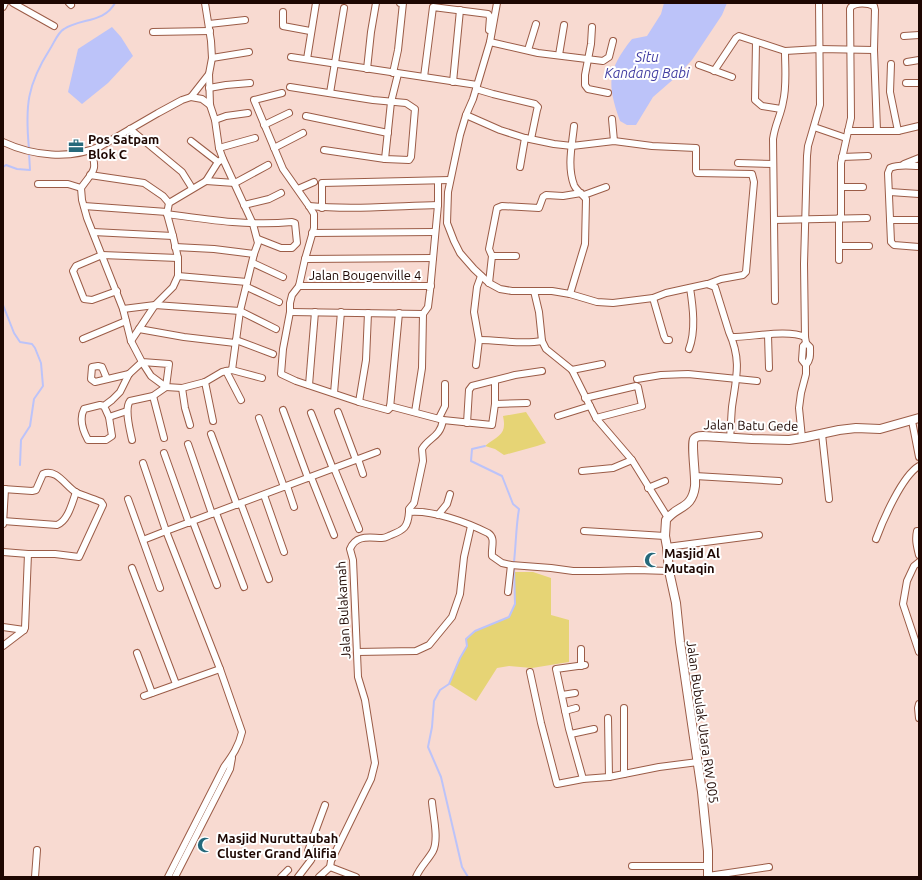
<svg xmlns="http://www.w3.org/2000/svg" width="922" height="880" font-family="Ubuntu,sans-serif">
  <rect width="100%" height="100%" fill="#f8dad1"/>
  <!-- green -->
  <g fill="#e6d475">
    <path d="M526 412 546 443 537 446 504 455 495 449 485 446C499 435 507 435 503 416Z"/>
    <path d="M515 572H533L551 578V615L569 620V662L532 668 509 666 497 668 476 701 449 684 460 658 467 646 466 639 475 631 509 617 515 604Z"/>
  </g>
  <!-- water -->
  <g fill="#bcc3f9">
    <path d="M664 3H727L722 15 692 60 676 77 653 97 636 125H627L620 121C607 84 607 70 632 39L647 36 661 14Z"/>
    <path d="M112 27 121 37 133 56 108 83 82 104 68 92 78 49Z"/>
  </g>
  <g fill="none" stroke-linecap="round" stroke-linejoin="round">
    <!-- stream -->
    <g stroke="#bcc3f9" stroke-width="2">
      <path d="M29 149C25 106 27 85 50 49 54 43 58 32 64 29 81 18 104 23 115 3"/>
      <path d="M3 167 6 165 17 169 30 170 29 153"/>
      <path d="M3 305 14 333 20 342 32 344 35 348 41 363 43 386 34 399 30 426 21 440 20 465"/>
      <path d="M485 446 472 449 471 461 502 476 513 504 519 509C516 526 516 544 514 562"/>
      <path d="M468 877 462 867 441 777 428 747 432 727 434 701 440 690 449 684 460 658 467 646 466 639 475 631 509 617 515 604 514 568"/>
    </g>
    <!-- minor casing -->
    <g stroke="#9b5c47" stroke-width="8">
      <g id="minor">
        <path d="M13 3 54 26"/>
        <path d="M69 3 71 5"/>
        <path d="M205 3 211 41 212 58 209 74 210 105 215 120 219 148 223 159 253 224 258 243 254 254 240 311 232 370"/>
        <path d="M497 3 490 42 473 99 466 115 460 135 448 192 447 223 454 241 460 253 474 269 489 283 500 289 512 291H552L570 294 597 302 613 303 653 298 666 293 707 284 715 287 729 332C742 361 736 378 732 407 731 418 731 428 730 438"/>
        <path d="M3 7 5 3"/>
        <path d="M283 12V26L310 31"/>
        <path d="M209 24 245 20"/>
        <path d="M592 27 591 44 585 75V85L588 89 608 93"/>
        <path d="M153 32 210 31"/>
        <path d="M904 36 919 35"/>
        <path d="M490 42 538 53 603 61 609 57 613 41"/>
        <path d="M756 42 755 100 762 106 781 109"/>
        <path d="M528 50 536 24"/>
        <path d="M559 55 564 25"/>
        <path d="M291 57 477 85"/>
        <path d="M212 58 249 52"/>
        <path d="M307 59 316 3"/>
        <path d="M907 62 919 60"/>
        <path d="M891 64 890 92 898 131"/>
        <path d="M699 65 732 77"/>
        <path d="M367 69 371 32 376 3"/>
        <path d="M714 71 736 38 739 36 785 51 819 49 874 50"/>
        <path d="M393 73 398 50 403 3H400"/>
        <path d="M424 77 433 7 488 14 490 17 489 30"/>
        <path d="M453 82 460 10"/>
        <path d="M906 83H919"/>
        <path d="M290 87 373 100 406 103 415 109 411 157 409 160 385 159 324 150"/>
        <path d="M209 88 226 85 250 83"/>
        <path d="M476 89 493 94 535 104 538 107 537 110 531 139"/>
        <path d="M282 93 254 100 283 169 309 206 314 214V228L305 259 299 286 292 295 290 303V312L283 349 281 374 296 381 359 402 388 410 390 408 399 313"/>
        <path d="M330 93 344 8"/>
        <path d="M191 97 202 99 210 105"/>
        <path d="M466 115 500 130 525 138 554 144 572 146 614 141 652 146 696 148V171L697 173 752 174 754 182 746 272 743 275 721 279 708 284"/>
        <path d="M306 116 388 133"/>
        <path d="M612 119 614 141"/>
        <path d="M215 120 226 116 248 113"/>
        <path d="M264 125 289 113"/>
        <path d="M814 127 846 138"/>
        <path d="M130 129 182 172 192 188"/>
        <path d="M848 131H898L919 126"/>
        <path d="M191 141 218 162"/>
        <path d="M3 142C33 156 70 160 101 146L158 113 182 100 191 97 209 74"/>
        <path d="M219 148 255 138"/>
        <path d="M274 148 303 133"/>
        <path d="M91 151C98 171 93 171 81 188L82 200 87 218 123 309 131 341 142 362 169 364 166 387 153 396 130 401C124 409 130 430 132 440"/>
        <path d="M842 157 868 156"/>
        <path d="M385 159 391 102 398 74"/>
        <path d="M738 163 773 164"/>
        <path d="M904 164 919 158"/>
        <path d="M919 166C909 166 899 164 890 168L888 173 891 242 894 245 919 247"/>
        <path d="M520 167 525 138"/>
        <path d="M90 175 144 183 163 196 169 203"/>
        <path d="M206 181 235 183 268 165"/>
        <path d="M38 184H68L81 188"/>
        <path d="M841 187H863"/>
        <path d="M298 189 314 182"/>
        <path d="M890 192 919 194"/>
        <path d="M584 195 606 187"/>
        <path d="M244 205 269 199 281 193"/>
        <path d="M84 206 167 212"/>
        <path d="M309 206C352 210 396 206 438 205"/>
        <path d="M322 208V183L450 180"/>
        <path d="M167 214C210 220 249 226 292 222L295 223 297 243 292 248H281L258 239"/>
        <path d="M841 218V163L851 118 850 9 851 7C856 2 868 3 874 6L875 10 874 50 877 131"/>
        <path d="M774 220 867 218"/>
        <path d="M890 220H919"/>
        <path d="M93 232 173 236"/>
        <path d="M312 233 435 232"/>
        <path d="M839 246H869"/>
        <path d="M175 247 214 249 254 254"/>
        <path d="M492 256H516"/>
        <path d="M305 259 433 258"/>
        <path d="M839 260V218"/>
        <path d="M253 263 283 277"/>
        <path d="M178 276 247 282"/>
        <path d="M489 283 492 256 489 249 497 208 502 206 539 208 543 197 546 195 563 196 581 193"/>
        <path d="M299 286H431"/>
        <path d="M247 287 279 302"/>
        <path d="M117 291 92 300 84 299 73 271 76 266 102 255 178 258"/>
        <path d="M534 291 539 312 542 341 546 349 572 370 596 418 632 460 668 518"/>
        <path d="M570 294 585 244 586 199C583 195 576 190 574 185 567 166 572 146 574 126"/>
        <path d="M653 298 664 336 666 340H669"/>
        <path d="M775 301 773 139C775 124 781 115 783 102 787 86 785 68 785 51"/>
        <path d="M123 309 155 305 240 311 276 329"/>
        <path d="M290 312 423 314"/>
        <path d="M139 329 184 337 235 343"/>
        <path d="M768 335 769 368"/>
        <path d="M732 337C752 337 788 329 805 337"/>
        <path d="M83 339 126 321"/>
        <path d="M236 340 273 354"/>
        <path d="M479 340C501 340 521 345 542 341"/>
        <path d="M131 341 155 305 173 287 178 276V258L173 236 167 214 169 203 206 181 218 162 223 159"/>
        <path d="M689 349C696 331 693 307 690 288"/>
        <path d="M476 365 479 340 474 312 477 287 481 276"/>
        <path d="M806 365C811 359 810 354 810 347L806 343 805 337 804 264 807 156 808 146 820 105 819 3"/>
        <path d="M572 370 602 364"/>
        <path d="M226 371 241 400"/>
        <path d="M107 379 102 367 98 366 92 367 91 379 95 382 129 374"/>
        <path d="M637 379 661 375 688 374 757 381"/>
        <path d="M205 382 213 421"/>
        <path d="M309 385 315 312"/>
        <path d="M182 388 185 408 190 425"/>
        <path d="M334 393 341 312"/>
        <path d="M153 396 164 438"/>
        <path d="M585 398 636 386 638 387 642 406 596 418"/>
        <path d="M359 402 366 360 368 313"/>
        <path d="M495 404 527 403"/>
        <path d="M104 406 109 417 112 436 106 440H88C83 431 79 419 84 409L100 405 104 406 112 400 120 392 129 374 142 362 151 376 166 387 182 388 205 382 222 372 232 370 262 378"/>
        <path d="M390 406 443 420 492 425 495 404V381"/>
        <path d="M283 410 308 478"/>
        <path d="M338 412 356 460"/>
        <path d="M415 412 422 368 423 314 428 307 430 291 438 205V181"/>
        <path d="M311 413 333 469"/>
        <path d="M558 416 590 406"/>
        <path d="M109 417 127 411"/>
        <path d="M259 418 284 487"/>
        <path d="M439 418 445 406V384"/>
        <path d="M912 421 919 457"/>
        <path d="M467 423 469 390 472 386 515 375 542 371"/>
        <path d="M211 434 237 505"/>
        <path d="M822 434 829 499"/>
        <path d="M802 438 799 408 801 393 806 374V365L802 360 803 346 806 343"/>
        <path d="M188 444 212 514"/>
        <path d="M164 453 189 523"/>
        <path d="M358 459 363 474"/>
        <path d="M334 468 359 529"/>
        <path d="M582 471 613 468 632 460"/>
        <path d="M695 476 779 481"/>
        <path d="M311 477 334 535"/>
        <path d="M287 486 294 507"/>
        <path d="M648 488 665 481"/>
        <path d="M3 489 32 491 36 490 43 474C57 468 66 487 77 493 85 496 94 499 101 502L103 505 79 557 55 554H28L3 552"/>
        <path d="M264 495 284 552"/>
        <path d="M128 499 160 588"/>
        <path d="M241 504 269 579"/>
        <path d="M409 512V509L414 503 423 461 422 449C429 437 440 438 443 420"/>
        <path d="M216 513 244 587"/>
        <path d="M438 515 447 504 450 494"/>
        <path d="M3 521 57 525C68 521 72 503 76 492"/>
        <path d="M193 522 217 585"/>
        <path d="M3 524 5 489"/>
        <path d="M584 531 665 536"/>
        <path d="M919 531H917C915 540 917 547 919 555"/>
        <path d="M876 539C883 520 902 476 919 466"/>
        <path d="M143 540 166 531 143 463"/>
        <path d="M667 547 759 535"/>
        <path d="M919 562 914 566 907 581 903 604 919 652"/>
        <path d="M132 568 176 684"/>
        <path d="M508 592 511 565"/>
        <path d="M3 627 24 630"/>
        <path d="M3 646 24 630 25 628 28 554"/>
        <path d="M581 649V666"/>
        <path d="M357 652 416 651 429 645 452 617 460 594 464 557 471 526"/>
        <path d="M137 653 152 693"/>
        <path d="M530 672 541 723 557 784 583 779 609 777 659 767 698 762"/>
        <path d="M562 695 575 693"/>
        <path d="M144 696 220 669"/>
        <path d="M919 704 918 708 919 718"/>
        <path d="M565 711 576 708"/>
        <path d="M608 718 609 777"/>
        <path d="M571 734 594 729"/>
        <path d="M624 774V708"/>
        <path d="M583 779 569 729 556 669 585 665"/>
        <path d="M632 866H708"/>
        <path d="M330 867 356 877"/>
        <path d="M708 876 769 867"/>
        <path d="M35 877 37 850"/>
        <path d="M168 877 224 767C232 756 239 746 242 732L220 669 166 531 377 452"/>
        <path d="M175 877 225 779 230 769 232 758"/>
        <path d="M281 877 288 870"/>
        <path d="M298 877 311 860 312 858 308 851 325 805"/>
        <path d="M319 877 330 867 331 861 371 779 375 763 365 700 358 677 353 560 350 549C356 534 370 538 382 538 386 538 388 536 391 535 404 530 408 527 409 512 433 510 466 522 488 533 496 538 491 547 492 556L502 563 511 565 551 568 573 571H599L636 570 669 571"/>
        <path d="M416 877C420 867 428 860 433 851 439 839 433 815 432 802"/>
      </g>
    </g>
    <!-- tertiary casing -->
    <g stroke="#9b5c47" stroke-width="10">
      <path id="tertiary" d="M708 877V851L702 792 680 642 676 603 669 571 667 547 665 536 666 520C677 505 692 510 695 486 696 477 691 444 694 439 696 436 700 436 703 436L752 439 789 440 802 438 839 430 856 428 880 429 919 418"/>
    </g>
    <!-- minor -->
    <use href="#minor" stroke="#fff" stroke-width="6"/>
    <!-- tertiary -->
    <use href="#tertiary" stroke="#fff" stroke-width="8"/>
  </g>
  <!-- icons -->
  <defs>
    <g id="office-bare" transform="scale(1.2)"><path d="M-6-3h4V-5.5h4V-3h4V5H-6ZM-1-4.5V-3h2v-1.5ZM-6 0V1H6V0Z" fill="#26697b" stroke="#fff" stroke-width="2.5" paint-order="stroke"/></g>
    <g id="mosque-bare" transform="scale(1.2)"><path d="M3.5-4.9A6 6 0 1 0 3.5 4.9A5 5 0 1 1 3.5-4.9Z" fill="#26697b" stroke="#fff" stroke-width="2.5" paint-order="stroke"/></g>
  </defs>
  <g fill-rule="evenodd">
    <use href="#office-bare" x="76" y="146"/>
    <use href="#mosque-bare" x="652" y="560"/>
    <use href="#mosque-bare" x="205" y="845"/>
  </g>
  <g text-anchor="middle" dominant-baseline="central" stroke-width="4" stroke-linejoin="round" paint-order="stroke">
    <!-- poi labels -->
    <g font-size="13" font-weight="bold" fill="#1e0702" stroke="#fff" text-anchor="start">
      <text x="88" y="139">Pos Satpam<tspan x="88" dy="15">Blok C</tspan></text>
      <text x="664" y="553">Masjid Al<tspan x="664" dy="15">Mutaqin</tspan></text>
      <text x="217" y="838">Masjid Nuruttaubah<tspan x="217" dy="15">Cluster Grand Alifia</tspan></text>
    </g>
    <!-- street labels -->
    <g font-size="13" fill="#1e0702" stroke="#fff">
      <text x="365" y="275">Jalan Bougenville 4</text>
      <text transform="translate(751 425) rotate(1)">Jalan Batu Gede</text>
      <text transform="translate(343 610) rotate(-93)">Jalan Bulakamah</text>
      <text transform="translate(703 722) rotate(82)">Jalan Bubulak Utara RW 005</text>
    </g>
    <!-- water labels -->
    <g font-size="14" font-style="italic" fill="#423ea2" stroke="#fff">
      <text x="647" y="57">Situ<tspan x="647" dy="16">Kandang Babi</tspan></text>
    </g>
  </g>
  <!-- border -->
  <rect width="922" height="880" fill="none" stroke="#1e0702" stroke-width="8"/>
</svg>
